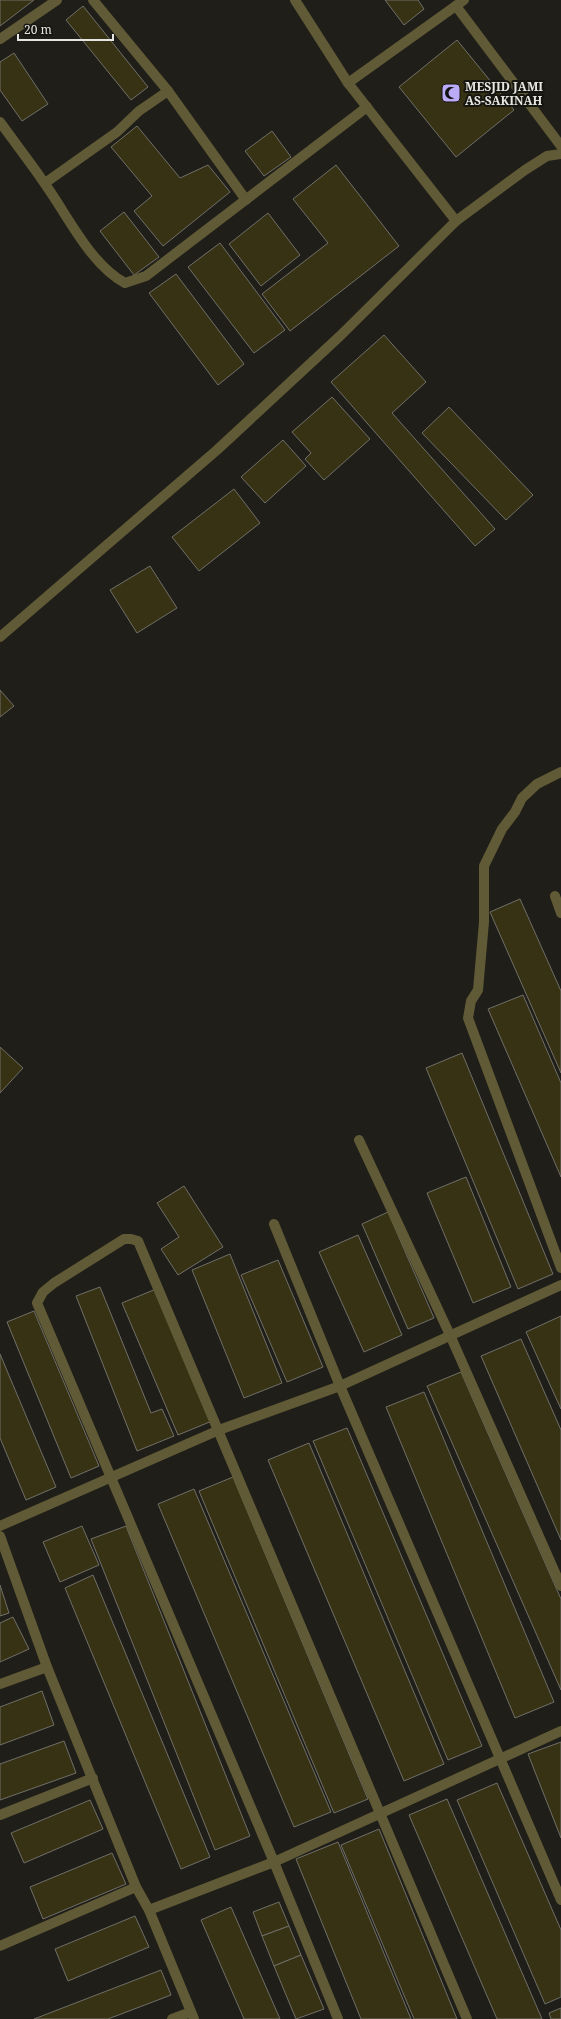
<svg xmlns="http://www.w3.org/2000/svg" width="561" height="2019" font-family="'Noto Serif',serif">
  <rect width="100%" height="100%" fill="#1f1e19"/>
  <!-- building -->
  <g fill="#373213" stroke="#706f69">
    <path d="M0 0H34L0 26Z"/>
    <path d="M385 0H418L424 9 404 25Z"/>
    <path d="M83 6 148 87 131 100 66 20Z"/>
    <path d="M457 40 514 110 456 157 399 87Z"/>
    <path d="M14 53 48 104 22 121 0 90V62Z"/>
    <path d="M137 126 180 178 208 165 230 192 163 246 134 211 152 196 111 147Z"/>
    <path d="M272 131 291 157 264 176 245 151Z"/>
    <path d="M336 165 399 246 290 331 262 294 328 243 293 199Z"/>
    <path d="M124 212 159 257 134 275 100 231Z"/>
    <path d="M268 213 300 255 261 286 229 244Z"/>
    <path d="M220 243 285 330 254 353 188 267Z"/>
    <path d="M176 274 244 364 218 385 149 293Z"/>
    <path d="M384 335 426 382 392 413 495 529 475 546 331 382Z"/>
    <path d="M332 397 370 439 324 480 305 459 311 453 292 432Z"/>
    <path d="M449 407 533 495 506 520 422 433Z"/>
    <path d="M283 440 306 466 265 503 241 477Z"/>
    <path d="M234 489 260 523 199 571 172 537Z"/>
    <path d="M150 566 177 608 137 633 110 590Z"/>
    <path d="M0 690 14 706 0 717Z"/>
    <path d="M520 899 561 991V1073L490 912Z"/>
    <path d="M523 995 561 1083V1177L488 1009Z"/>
    <path d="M0 1047 23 1068 0 1093Z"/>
    <path d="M462 1053 553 1274 518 1289 426 1068Z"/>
    <path d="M466 1177 511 1287 473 1303 427 1193Z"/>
    <path d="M184 1186 223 1247 178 1275 161 1249 179 1237 157 1203Z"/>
    <path d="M388 1212 434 1318 408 1329 362 1224Z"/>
    <path d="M358 1235 402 1335 364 1352 319 1252Z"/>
    <path d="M230 1254 282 1383 244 1398 192 1270Z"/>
    <path d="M278 1260 323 1367 287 1382 241 1275Z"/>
    <path d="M100 1287 151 1413 162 1409 174 1436 137 1451 76 1296Z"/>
    <path d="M156 1289 212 1421 178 1435 122 1303Z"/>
    <path d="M34 1311 99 1466 71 1478 7 1322Z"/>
    <path d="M561 1316V1409L526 1332Z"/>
    <path d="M521 1339 561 1430V1540L481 1356Z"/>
    <path d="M0 1354 56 1487 26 1500 0 1438Z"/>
    <path d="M461 1372 561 1599V1690L427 1386Z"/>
    <path d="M424 1392 554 1702 515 1718 386 1407Z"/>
    <path d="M347 1428 482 1746 448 1760 313 1441Z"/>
    <path d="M309 1443 444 1764 404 1781 268 1460Z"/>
    <path d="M233 1477 368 1799 334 1813 199 1491Z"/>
    <path d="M194 1489 331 1812 294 1827 158 1504Z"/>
    <path d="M82 1526 99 1565 60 1582 43 1542Z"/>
    <path d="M126 1526 250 1836 215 1850 91 1539Z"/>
    <path d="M93 1575 210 1857 181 1869 65 1588Z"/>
    <path d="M0 1585 9 1613 0 1616Z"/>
    <path d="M13 1617 29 1649 0 1662V1623Z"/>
    <path d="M42 1691 54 1725 0 1745V1707Z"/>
    <path d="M64 1741 76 1773 0 1800V1764Z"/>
    <path d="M561 1742V1838L528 1754Z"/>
    <path d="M497 1783 561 1930V1997L545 2004 457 1800Z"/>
    <path d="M447 1799 542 2019H497L409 1815Z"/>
    <path d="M90 1800 103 1829 24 1863 11 1833Z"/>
    <path d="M379 1829 457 2019H414L341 1845Z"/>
    <path d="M338 1842 411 2019H361L296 1859Z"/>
    <path d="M112 1853 126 1884 43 1919 30 1887Z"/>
    <path d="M279 1902 289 1926 262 1936 253 1912Z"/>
    <path d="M231 1907 280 2019H244L201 1920Z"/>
    <path d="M135 1916 149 1947 68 1981 55 1949Z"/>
    <path d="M289 1926 301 1955 274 1966 262 1936Z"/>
    <path d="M301 1955 324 2009 296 2019 274 1966Z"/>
    <path d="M161 1970 171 1995 108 2019H34Z"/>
    <path d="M561 2008V2019H551L549 2013Z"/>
  </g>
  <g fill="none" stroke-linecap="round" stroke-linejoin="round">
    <!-- minor -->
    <g stroke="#605a36" stroke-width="10">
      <path d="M295 0 348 83 456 221"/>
      <path d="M456 6 561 146"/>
      <path d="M0 39 57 0"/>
      <path d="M348 83 464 0"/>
      <path d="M168 91 246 200"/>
      <path d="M0 122C15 143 31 163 45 184 68 216 90 264 125 283L146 276 367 107"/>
      <path d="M45 183 117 132 139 111 168 91 93 0"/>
      <path d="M0 637 217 450 340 336 456 221 525 170 547 156 561 154"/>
      <path d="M561 772 537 784 522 798 515 812 502 829 484 866V922L478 990 471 1001 468 1018 561 1268"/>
      <path d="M555 896 561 913"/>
      <path d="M359 1140 450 1335 561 1586"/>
      <path d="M274 1224 340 1386 561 1900"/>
      <path d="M0 1526 219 1430 340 1386 561 1285"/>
      <path d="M0 1536 47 1667 136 1887 149 1910 194 2019"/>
      <path d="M0 1684 47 1667"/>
      <path d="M0 1815 93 1778"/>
      <path d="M149 1910 274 1862 561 1731"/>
      <path d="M0 1946 136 1887"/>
      <path d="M172 2019 191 2012"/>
      <path d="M338 2019 274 1862 37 1303 43 1292 54 1283 124 1239H131L138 1241 467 2019"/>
    </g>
  </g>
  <!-- icons -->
  <defs>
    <g id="mosque-square" transform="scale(1)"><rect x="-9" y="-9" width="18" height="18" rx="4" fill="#bbaaf6" stroke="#161510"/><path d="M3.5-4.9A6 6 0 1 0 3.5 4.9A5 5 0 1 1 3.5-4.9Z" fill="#111"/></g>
  </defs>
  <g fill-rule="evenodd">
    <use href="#mosque-square" x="451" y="93"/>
  </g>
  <g text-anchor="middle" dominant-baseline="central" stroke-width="4" stroke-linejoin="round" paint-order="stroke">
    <!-- poi labels -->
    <g font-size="12" font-weight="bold" fill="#e5e5e1" stroke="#161510" text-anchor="start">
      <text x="465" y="86">MESJID JAMI<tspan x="465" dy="14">AS-SAKINAH</tspan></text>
    </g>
  </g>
  <!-- scale -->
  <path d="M18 34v6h95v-6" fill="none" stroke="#e5e5e1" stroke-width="2"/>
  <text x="24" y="34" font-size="12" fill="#e5e5e1" stroke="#161510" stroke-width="3" paint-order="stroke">20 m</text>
</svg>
